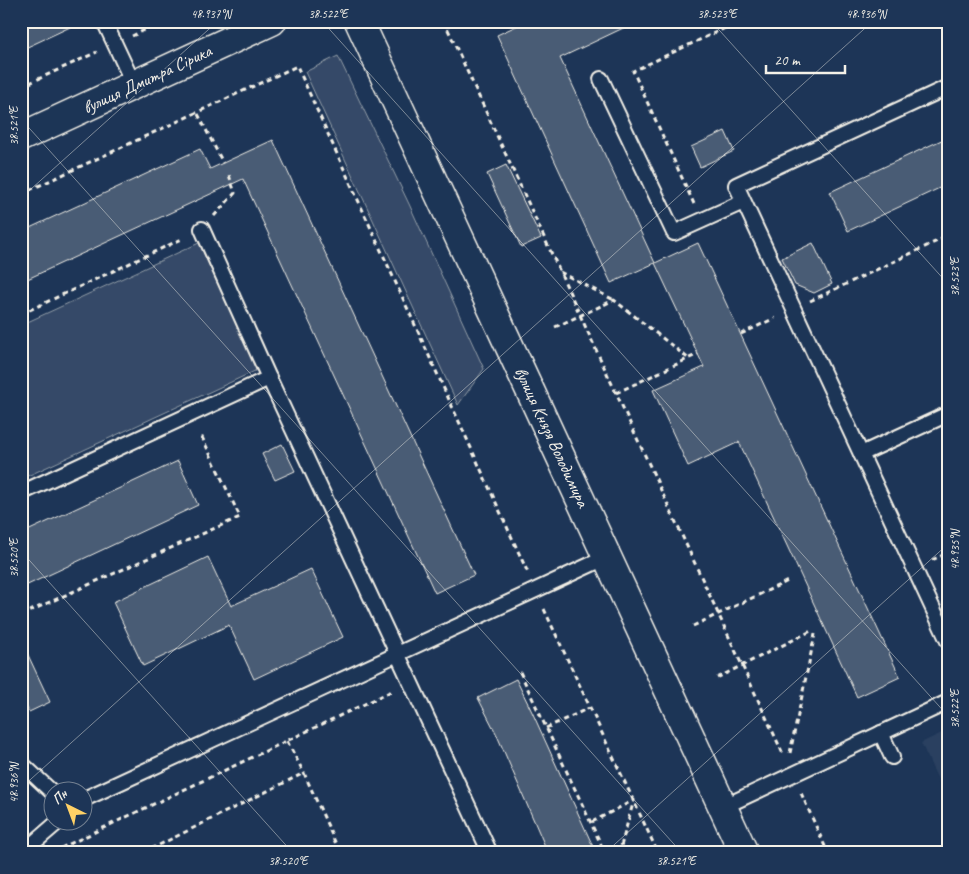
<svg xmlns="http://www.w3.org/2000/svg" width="969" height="874" font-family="Caveat,sans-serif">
  <rect width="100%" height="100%" fill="#1d3557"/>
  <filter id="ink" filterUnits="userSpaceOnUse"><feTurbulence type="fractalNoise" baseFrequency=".02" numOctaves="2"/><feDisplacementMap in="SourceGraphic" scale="10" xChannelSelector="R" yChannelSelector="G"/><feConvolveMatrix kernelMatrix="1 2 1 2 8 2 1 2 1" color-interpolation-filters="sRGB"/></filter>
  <g filter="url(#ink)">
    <!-- built -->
    <path fill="#2a4060" d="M948 730V801L921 743Z"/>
    <!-- green -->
    <g fill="#354a67" stroke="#949ea8">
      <path d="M338 56 409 204 484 369 458 405 305 72Z"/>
      <path d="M199 243 257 370 21 479V325Z"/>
    </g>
    <!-- building -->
    <g fill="#485b74" stroke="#f4f1e8">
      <path d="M21 21H83L21 50Z"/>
      <path d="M527 21H638L560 58 655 263 611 283 497 35Z"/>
      <path d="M725 131 734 151 700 167 691 147Z"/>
      <path d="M948 137V184L848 231 830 192Z"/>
      <path d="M273 140 474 575 435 593 243 179 21 282V232L200 149 210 169Z"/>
      <path d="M506 165 541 238 521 247 487 174Z"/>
      <path d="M698 243 900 677 857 697 739 442 688 466 653 390 704 367 655 263Z"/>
      <path d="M813 243 832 284 814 293 795 285 782 258Z"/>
      <path d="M282 444 295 471 275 480 262 454Z"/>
      <path d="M178 461 198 505 21 588V534Z"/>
      <path d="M208 557 231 606 311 569 343 637 254 679 229 625 143 666 113 602Z"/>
      <path d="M21 640 50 702 29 712 21 696Z"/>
      <path d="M516 679 533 714 596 853H548L496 733 478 698Z"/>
    </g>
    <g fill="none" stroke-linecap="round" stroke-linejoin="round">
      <!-- lane casing -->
      <g stroke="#f4f1e8" stroke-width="18">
        <g id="lane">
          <path d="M104 21 134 85"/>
          <path d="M601 79 674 233 743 202"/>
          <path d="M948 87 736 185 948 641"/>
          <path d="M202 229 269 378"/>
          <path d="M861 454 948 414"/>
          <path d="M21 493 269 378 490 853"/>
          <path d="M881 733 892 757"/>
          <path d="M21 763 52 792"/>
          <path d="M82 800 607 557"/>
          <path d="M723 807 948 702"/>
          <path d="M22 853 58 822"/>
        </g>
      </g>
      <!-- secondary casing -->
      <g stroke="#f4f1e8" stroke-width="31">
        <g id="secondary">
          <path d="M359 21 744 853"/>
          <path d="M21 137 272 21"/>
        </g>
      </g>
      <!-- path -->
      <g stroke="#f4f1e8" stroke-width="3" stroke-dasharray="5 4" stroke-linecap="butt">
        <path d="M444 21 784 756"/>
        <path d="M132 36 163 21"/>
        <path d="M21 87 97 52"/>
        <path d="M198 114 223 163"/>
        <path d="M21 194 297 66 528 573"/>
        <path d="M694 204 633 71 740 21"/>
        <path d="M214 216 235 193 229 175"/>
        <path d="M560 272 614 300"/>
        <path d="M810 301 948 236"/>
        <path d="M21 314 184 238"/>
        <path d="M555 327 614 300 689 359"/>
        <path d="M741 334 775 318"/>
        <path d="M616 393 698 354"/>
        <path d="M932 560 948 553"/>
        <path d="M544 609 658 853"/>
        <path d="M21 615 240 517 200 433"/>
        <path d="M693 626 790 580"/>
        <path d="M520 672 605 853"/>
        <path d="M717 678 813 630"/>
        <path d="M546 728 589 708"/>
        <path d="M287 741 304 773 340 853"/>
        <path d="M790 753 815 634"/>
        <path d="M801 793 828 853"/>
        <path d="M592 822 634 800 619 853"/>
        <path d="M61 848 394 690"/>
        <path d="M143 853 304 773"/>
      </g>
      <!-- lane -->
      <use href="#lane" stroke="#1d3557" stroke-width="14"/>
      <!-- secondary -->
      <use href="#secondary" stroke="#1d3557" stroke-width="28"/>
    </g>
  </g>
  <!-- ticks -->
  <path fill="none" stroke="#f4f1e8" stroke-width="1" stroke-opacity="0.45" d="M322 21 948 716M711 21 948 284M21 119 682 853M21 198 218 21M21 551 293 853M21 788 873 21M605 853 948 544"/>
  <g text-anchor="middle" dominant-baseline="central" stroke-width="4" stroke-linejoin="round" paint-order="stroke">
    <!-- street labels -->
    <g font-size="18" fill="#f4f1e8" stroke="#1d3557">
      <text transform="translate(147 79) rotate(-25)">вулиця Дмитра Сірика</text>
      <text transform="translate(552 437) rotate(65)">вулиця Князя Володимира</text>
    </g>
  </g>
  <!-- margin -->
  <rect width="969" height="874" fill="none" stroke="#1d3557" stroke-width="55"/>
  <!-- north arrow -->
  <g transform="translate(68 806) rotate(318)"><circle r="24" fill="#1d3557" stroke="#738091"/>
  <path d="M0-4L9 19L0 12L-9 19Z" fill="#ffd166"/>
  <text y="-8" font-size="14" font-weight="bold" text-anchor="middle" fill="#f4f1e8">Пн</text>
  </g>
  <!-- scale -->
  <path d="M766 65v8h79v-8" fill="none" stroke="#f4f1e8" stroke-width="2.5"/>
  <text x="774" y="65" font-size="15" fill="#f4f1e8" stroke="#1d3557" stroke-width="4" paint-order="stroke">20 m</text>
  <rect x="28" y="28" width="914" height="818" fill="none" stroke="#f4f1e8" stroke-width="2"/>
  <g font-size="12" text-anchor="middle" fill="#f4f1e8">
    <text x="211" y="18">48.937°N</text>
    <text x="328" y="18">38.522°E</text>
    <text x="717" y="18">38.523°E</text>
    <text x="866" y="18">48.936°N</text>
    <text transform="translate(14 126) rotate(-90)" y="4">38.521°E</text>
    <text transform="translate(955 277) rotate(-90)" y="4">38.523°E</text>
    <text transform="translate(955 550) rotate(-90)" y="4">48.935°N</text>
    <text transform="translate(14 558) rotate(-90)" y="4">38.520°E</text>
    <text transform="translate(955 709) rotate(-90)" y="4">38.522°E</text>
    <text transform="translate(14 783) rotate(-90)" y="4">48.936°N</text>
    <text x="288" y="865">38.520°E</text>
    <text x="676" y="865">38.521°E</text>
  </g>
</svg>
